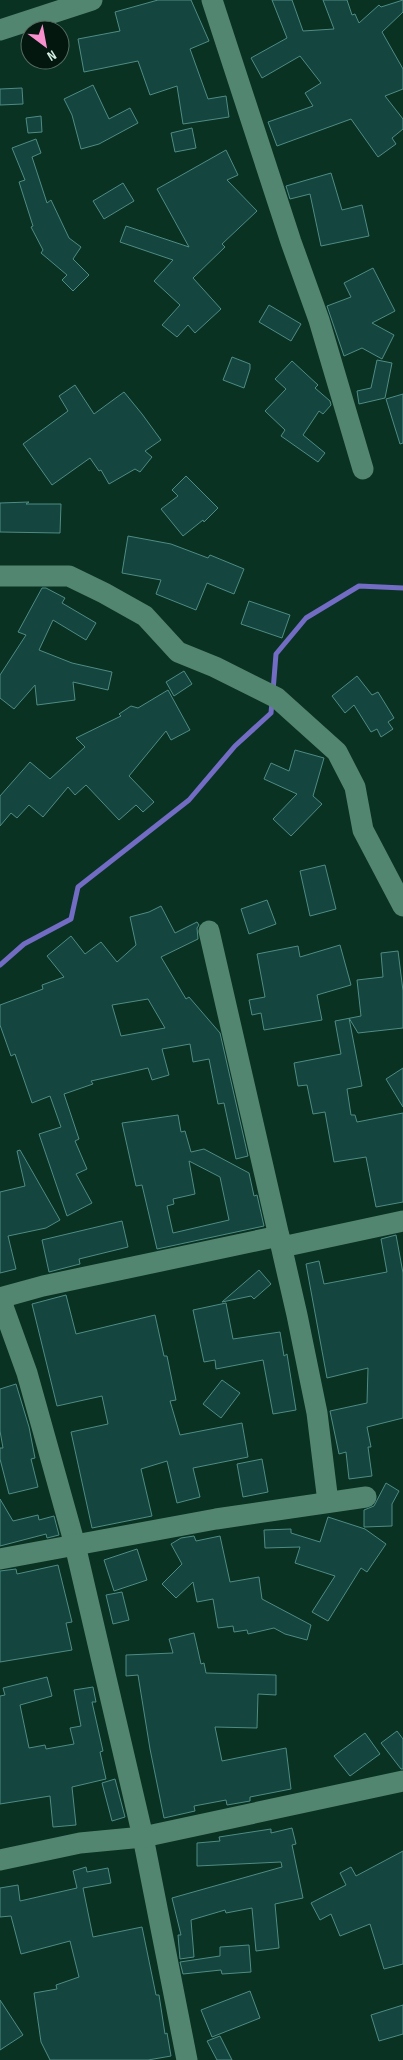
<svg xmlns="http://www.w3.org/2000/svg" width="403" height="2060" font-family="'Sofia Sans Condensed',sans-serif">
  <rect width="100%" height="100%" fill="#093223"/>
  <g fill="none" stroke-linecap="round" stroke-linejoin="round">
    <!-- stream -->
    <g stroke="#736cc4" stroke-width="5">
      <path d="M273 691 276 654 306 618 359 586 403 588"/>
      <path d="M0 965 24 944 71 919 78 887 189 800 235 746 271 713 272 702"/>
    </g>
  </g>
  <!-- building -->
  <g fill="#14453f" stroke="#4f8c84" fill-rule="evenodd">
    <path d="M158 0H191L209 41 190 49 208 99 226 96 229 117 183 124 177 86 150 95 138 61 84 72 78 39 120 31 115 12Z"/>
    <path d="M272 0H292L303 31 334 29 323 0H347L352 15 355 14 359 23 379 5 381 7 403 0V12L382 32 403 69V89L385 96 403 119V129L392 138 396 144 378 157 351 119 277 146 268 122 313 106 305 93 321 83 300 56 262 78 251 58 287 38Z"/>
    <path d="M93 85 109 119 130 108 138 123 99 144 81 149 72 115 64 99Z"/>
    <path d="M22 88 23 104 0 105V89Z"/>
    <path d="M41 116 42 132 28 133 26 118Z"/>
    <path d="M192 128 196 148 175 152 171 133Z"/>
    <path d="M36 139 41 153 32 157 47 203 51 200 69 238 81 247 73 259 89 275 73 291 62 280 67 275 41 253 43 250 31 227 33 226 19 182 25 180 12 148Z"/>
    <path d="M226 150 238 175 227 180 257 211 222 244 225 247 193 278 221 309 195 333 188 325 177 337 162 325 180 305 154 281 173 260 120 242 126 226 189 247 157 189Z"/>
    <path d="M331 173 342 210 362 205 369 236 321 246 310 194 290 199 286 186Z"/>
    <path d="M123 183 134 201 104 219 93 201Z"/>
    <path d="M373 268 395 311 372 323 394 335 382 359 362 348 344 356 327 306 351 297 344 283Z"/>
    <path d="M269 305 301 324 291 341 259 322Z"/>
    <path d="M232 357 250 364V369L244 388 223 380Z"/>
    <path d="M377 360 392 363 385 398 359 404 357 391 371 388Z"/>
    <path d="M292 361 318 385 315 388 330 401 331 405 323 414 319 411 303 435 325 453 318 462 281 436 285 430 265 411 286 389 275 379Z"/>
    <path d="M75 385 94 414 124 392 142 414 161 440 145 451 152 457 140 472 135 469 109 484 101 470 99 471 90 458 52 485 23 444 68 411 59 396Z"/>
    <path d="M403 394V443L400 444 386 399Z"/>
    <path d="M186 476 218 508 204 522 203 520 183 536 161 509 178 496 172 490Z"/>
    <path d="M29 502 26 504H61L60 533 0 532V503Z"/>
    <path d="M128 536 171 544 208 558 210 555 244 569 234 594 207 583 196 610 156 594 161 580 122 573Z"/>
    <path d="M42 588H46L65 598 62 603 96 623 86 640 53 620 39 650 72 663 112 672 108 690 73 682 75 700 37 705 35 685 14 709 0 698V675L26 635 18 632Z"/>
    <path d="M249 601 290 615 282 638 241 624Z"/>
    <path d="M184 671 192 684 174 696 166 682Z"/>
    <path d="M357 676 372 695 378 692 394 718 388 722 393 729 381 737 377 729 371 732 354 705 345 713 332 696Z"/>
    <path d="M168 690 190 730 171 740 166 731 129 776 154 802 143 812 136 805 119 820 86 785 75 795 68 787 43 817 29 805 17 818 11 813 0 826V796L30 762 50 779 85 747 76 738 121 716 119 714 131 706 138 708Z"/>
    <path d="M295 750 324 758 313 796 322 804 291 836 273 819 297 794 264 779 271 763 289 771Z"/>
    <path d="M325 865 336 909 310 916 300 871Z"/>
    <path d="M267 900 276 924 249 934 241 909Z"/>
    <path d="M161 906 175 933 197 922 199 925 197 928 198 939 161 957 186 999 189 997 220 1033 248 1156 236 1159 224 1103 218 1104 209 1059 193 1062 190 1044 162 1049 169 1075 152 1080 148 1068 91 1081 93 1084 64 1094 79 1139 75 1141 87 1169 76 1174 92 1203 67 1216 39 1134 61 1127 50 1096 32 1103 15 1054 11 1056 0 1025V1005L43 989 42 985 64 977 47 956 71 936 85 954 101 942 117 962 136 945 130 917 149 912ZM148 999 165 1028 121 1036 112 1005Z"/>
    <path d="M340 945 351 985 317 995 322 1020 264 1030 261 1013 252 1015 249 1000 265 997 257 954 298 946 300 957Z"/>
    <path d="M398 951 403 991V1028L358 1033 349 1018 362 1086 347 1089 351 1115H355L357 1122 403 1113V1202L376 1207 366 1157 334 1162 325 1112 313 1114 307 1085 298 1086 294 1063 341 1054 335 1021 361 1016 357 980 383 977 381 953Z"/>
    <path d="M403 1068V1107L386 1079Z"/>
    <path d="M178 1115 181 1132 185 1131 191 1152 204 1149 249 1173 254 1196 257 1195 264 1226 157 1249 142 1185 136 1186 122 1123ZM189 1161 220 1177 229 1220 173 1233 167 1206 174 1204 173 1199 195 1194Z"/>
    <path d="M20 1150 60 1220 46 1228 8 1236 16 1269 0 1273V1192L25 1186 17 1151Z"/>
    <path d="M122 1221 128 1247 79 1259 80 1264 49 1272 42 1240Z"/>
    <path d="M396 1235 403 1273V1418L367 1427 371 1447H368L372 1476 349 1479 346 1452 339 1454 330 1411 367 1403 368 1368 327 1378 306 1264 319 1261 324 1284 387 1272 381 1239Z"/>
    <path d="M259 1270 271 1284 254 1299 251 1296 222 1302Z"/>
    <path d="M66 1295 76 1334 155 1315 164 1356H167L176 1400 170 1401 180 1435 242 1423 248 1457 193 1468 200 1497 177 1503 167 1461 141 1469 152 1516 92 1528 71 1432 108 1424 102 1396 57 1406 32 1304Z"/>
    <path d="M226 1303 233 1339 280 1332 284 1356 287 1354 296 1410 273 1414 263 1360 216 1369 215 1360 204 1362 193 1310Z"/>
    <path d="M222 1380 240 1393 221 1418 203 1404Z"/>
    <path d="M16 1384 29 1427 35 1458 31 1459 38 1487 9 1494 0 1459V1448H3L0 1431V1389Z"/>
    <path d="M262 1459 268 1492 243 1497 237 1464Z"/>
    <path d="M386 1483 399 1491 392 1504V1526L364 1527V1510L374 1506Z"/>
    <path d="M0 1499 13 1521 38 1515 39 1520 54 1516 59 1535 47 1538 46 1534 0 1546Z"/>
    <path d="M328 1517 365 1529 386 1544 367 1572 361 1568 328 1621 312 1612 335 1576 295 1563 300 1547 265 1548 264 1530 291 1529V1533L320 1542Z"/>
    <path d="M194 1536 196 1541 220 1536 230 1582 259 1577 262 1599 311 1625 307 1640 285 1634 274 1628 248 1634 247 1630 234 1632 233 1626 218 1628 213 1599 197 1602 193 1582 176 1598 162 1584 182 1564 171 1544 181 1538Z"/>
    <path d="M137 1549 147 1580 114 1591 104 1560Z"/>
    <path d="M58 1565 72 1622 66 1623 72 1650 0 1662V1571L16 1569 17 1574Z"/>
    <path d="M122 1592 129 1620 113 1624 106 1595Z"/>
    <path d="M194 1633 201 1664 204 1663 206 1673 276 1675V1695L258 1694 257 1728 215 1727 222 1761 286 1748 291 1789 250 1797V1801L227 1805 226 1800 194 1806 195 1811 164 1818 150 1749 138 1675 126 1676V1655L173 1653 169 1639Z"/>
    <path d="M47 1677 52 1696 20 1705 29 1748 45 1745 46 1749 74 1744 70 1728 81 1726 74 1690 93 1687 96 1702H92L103 1751 100 1752 106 1779 72 1787 76 1825 53 1827 50 1796 0 1804V1696L5 1695 3 1688Z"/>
    <path d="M397 1731 403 1739V1769H401L381 1743Z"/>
    <path d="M365 1733 380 1754 350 1776 334 1756Z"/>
    <path d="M115 1779 125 1817 112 1821 102 1783Z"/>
    <path d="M292 1828 296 1844 292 1845 303 1898 275 1904 279 1948 256 1951 252 1908 226 1913 225 1910 191 1920 194 1957 180 1959 178 1935H181L172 1898 282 1867 281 1862 197 1866V1843L220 1841 219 1837 271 1829V1833Z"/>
    <path d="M403 1851V1964L384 1969 370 1924 340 1936 331 1914 320 1920 311 1903 346 1885 340 1873 351 1867 356 1876Z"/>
    <path d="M86 1867 87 1872 108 1868 111 1883 83 1888 93 1937 142 1927 156 1995H159L165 2034 167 2033 171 2056 148 2060H50L41 2042 34 1993 57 1989 56 1985 79 1977 70 1941 21 1954 11 1916 0 1917V1888L18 1885 20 1901 77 1888 73 1871Z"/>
    <path d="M249 1945 251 1972 222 1974 221 1970 183 1974 180 1962 220 1956V1947Z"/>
    <path d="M250 1991 260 2018 212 2037 201 2010Z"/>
    <path d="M0 2000 23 2035 0 2050Z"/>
    <path d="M403 2005V2034L379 2041 371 2015Z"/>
    <path d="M220 2036 232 2060H217L207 2041Z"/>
  </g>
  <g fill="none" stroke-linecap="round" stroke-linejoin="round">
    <!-- minor -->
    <g stroke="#538670" stroke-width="21">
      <path d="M212 0 291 242 319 320 363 469"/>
      <path d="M0 30 92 0"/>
      <path d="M0 576H69L104 593 145 616 178 652 215 667 277 698 337 752 355 787 363 830 403 906"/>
      <path d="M209 931 297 1315 317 1413 328 1502"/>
      <path d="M282 1247 403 1221"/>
      <path d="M0 1298 27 1373 75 1545 143 1837 187 2060"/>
      <path d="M0 1298 43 1286 279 1236"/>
      <path d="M0 1559 216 1519 366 1497"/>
      <path d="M0 1860 80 1843 143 1837 403 1781"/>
    </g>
  </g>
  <!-- north arrow -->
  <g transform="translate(45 45) rotate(148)"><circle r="24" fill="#03170f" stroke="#566d63"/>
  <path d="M0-4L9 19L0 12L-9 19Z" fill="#f790cd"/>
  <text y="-8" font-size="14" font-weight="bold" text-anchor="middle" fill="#d3eee1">N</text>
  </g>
</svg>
